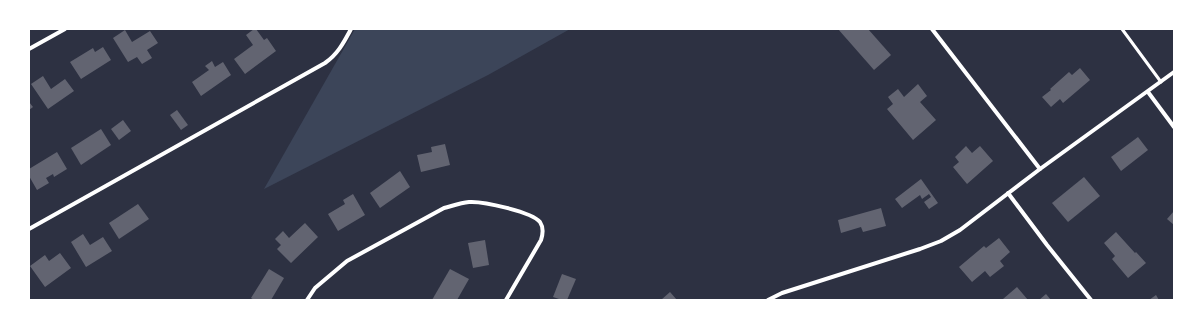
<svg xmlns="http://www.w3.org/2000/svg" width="1203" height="329" font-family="Spectral,serif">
  <rect width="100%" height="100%" fill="#2d3142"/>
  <!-- green -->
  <path fill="#3c4559" d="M355 29H570L488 75 264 189Z"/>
  <!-- building -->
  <g fill="#626471">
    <path d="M254 29H256L264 40 267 38 276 51 245 74 234 59 253 45 246 35Z"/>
    <path d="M838 29H868L891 55 874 70Z"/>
    <path d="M125 30 132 42 150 31 158 43 147 50 152 58 142 64 137 57 128 62 113 38Z"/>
    <path d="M103 47 111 60 81 79 70 62 93 48 95 52Z"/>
    <path d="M212 61 215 67 223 62 231 75 201 96 192 82 209 70 205 66Z"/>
    <path d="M1080 68 1090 80 1063 103 1060 99 1051 107 1042 97 1051 90 1050 89 1069 72 1072 75Z"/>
    <path d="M43 76 51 89 65 79 74 91 48 109 31 84Z"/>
    <path d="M918 84 927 96 920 102 936 120 913 140 887 109 893 104 888 97 898 89 904 97Z"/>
    <path d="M29 102 33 107 29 110Z"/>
    <path d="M177 110 188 125 181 130 170 115Z"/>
    <path d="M123 120 131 131 119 140 111 129Z"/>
    <path d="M101 129 111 145 81 165 71 148Z"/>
    <path d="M1138 137 1148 150 1121 171 1111 157Z"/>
    <path d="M445 144 450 165 421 172 417 155 432 152 431 147Z"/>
    <path d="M966 146 972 153 980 146 993 161 967 184 953 167 959 162 955 157Z"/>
    <path d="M57 152 67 169 54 177 53 174 46 178 49 183 37 190 29 176V169Z"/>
    <path d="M400 171 410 187 380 208 370 193Z"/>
    <path d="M1084 177 1100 196 1068 222 1052 203Z"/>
    <path d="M921 179 938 203 929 209 924 202 931 197 929 194 922 199 920 195 902 208 895 199Z"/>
    <path d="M353 194 365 215 338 231 328 214 345 204 343 200Z"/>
    <path d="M138 204 149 219 119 239 109 223Z"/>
    <path d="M881 208 886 226 863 232 861 227 841 233 838 220Z"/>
    <path d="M1174 211V225L1167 219Z"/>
    <path d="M305 223 318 237 291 263 277 249 281 245 275 239 283 231 289 238Z"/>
    <path d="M1116 232 1135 253 1136 252 1146 263 1128 278 1112 259 1115 256 1104 243Z"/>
    <path d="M83 234 90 245 103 237 112 251 86 267 71 242Z"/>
    <path d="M999 238 1010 252 1000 261 1004 266 990 277 985 271 972 282 959 267 984 246 986 248Z"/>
    <path d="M485 240 489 265 473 268 468 243Z"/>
    <path d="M60 253 71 268 45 287 30 266 45 255 49 261Z"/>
    <path d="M269 269 284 278 271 300H254L251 298Z"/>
    <path d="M450 269 469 279 457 300H432Z"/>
    <path d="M562 274 576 279 567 300H562L553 297Z"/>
    <path d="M1017 287 1028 300H1004L1003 299Z"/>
    <path d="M670 292 677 300H661Z"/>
    <path d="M1046 294 1051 300H1039Z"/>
    <path d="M1156 295 1159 300H1149Z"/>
  </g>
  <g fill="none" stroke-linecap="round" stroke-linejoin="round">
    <!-- service -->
    <path stroke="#fff" stroke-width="3" d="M1122 29 1161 82"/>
    <!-- minor -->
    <g stroke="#fff" stroke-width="4">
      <path d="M932 29 1040 169"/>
      <path d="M29 49 65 29"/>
      <path d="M1148 92 1174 127"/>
      <path d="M1008 193 1047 245 1091 300"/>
      <path d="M29 229 325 63C338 54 344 42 351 29"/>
      <path d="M307 300 315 288 347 261 444 208C452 206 460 203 469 202 483 201 532 212 540 222 544 228 543 234 541 240L506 300"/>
      <path d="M768 300 782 293 920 249 941 241 960 230 1040 169 1174 72"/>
    </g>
  </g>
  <!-- border -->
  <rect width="1203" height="329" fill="none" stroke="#ffffff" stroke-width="60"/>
</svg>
